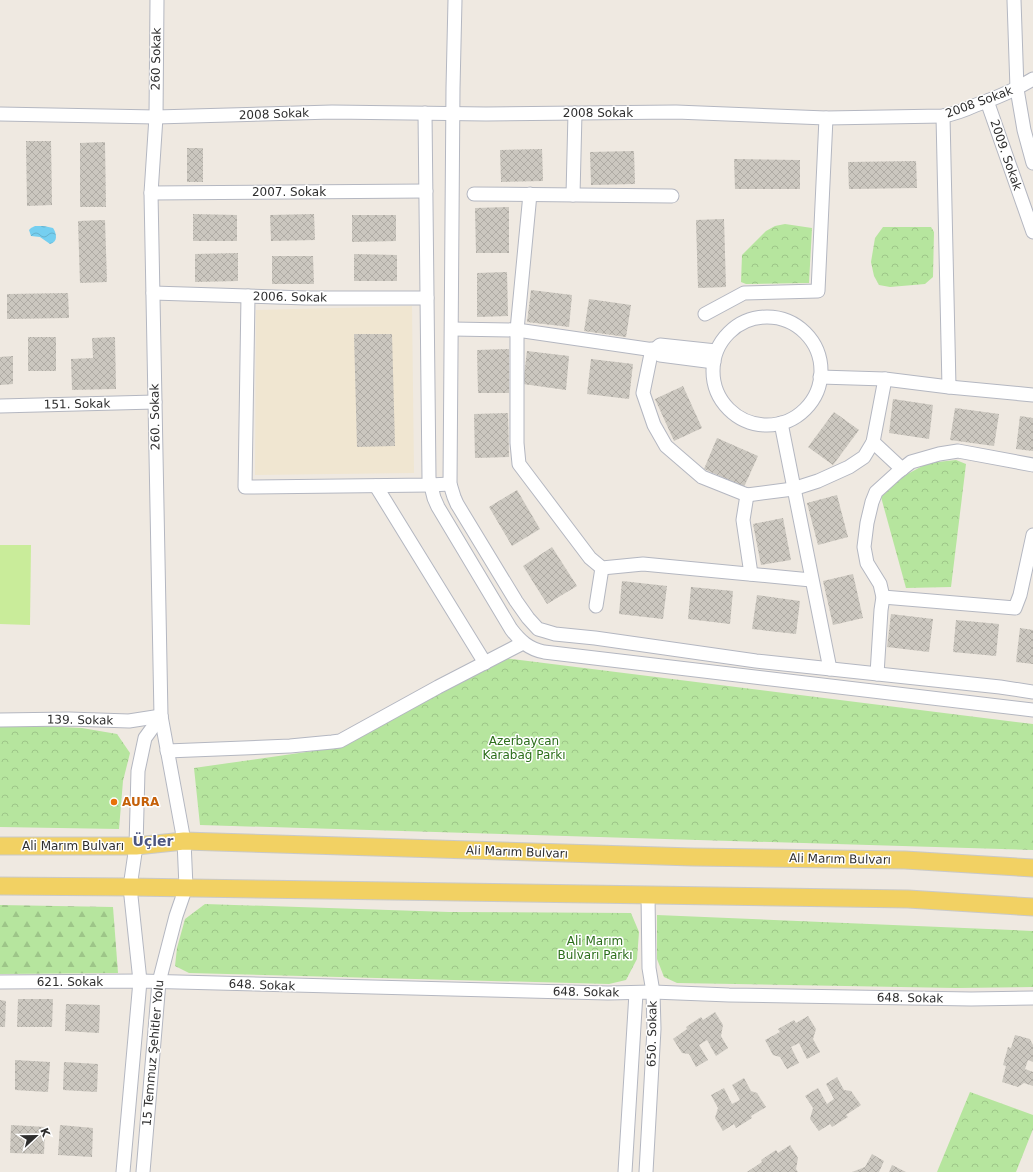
<svg xmlns="http://www.w3.org/2000/svg" width="1033" height="1172" font-family="'DejaVu Sans',sans-serif">
  <defs>
    <pattern id="forest-firs" width="22" height="20" patternUnits="userSpaceOnUse"><rect width="22" height="20" fill="#b6e59e"/><path d="M5 1l3.5 6h-7zM16 11l3.5 6h-7z" fill="#9dc588"/></pattern>
    <pattern id="park-crowns" width="20" height="18" patternUnits="userSpaceOnUse"><rect width="20" height="18" fill="#b6e59e"/><path d="M2 6a3 3 0 1 1 6 0M12 15a3 3 0 1 1 6 0" fill="none" stroke="#9dc588"/></pattern>
    <pattern id="water-waves" width="16" height="10" patternUnits="userSpaceOnUse"><rect width="16" height="10" fill="#75cff0"/><path d="M0 5q4-4 8 0t8 0" fill="none" stroke="#66b2ce"/></pattern>
    <pattern id="building-cross-hatch" width="8" height="8" patternUnits="userSpaceOnUse"><rect width="8" height="8" fill="#cbc7bf"/><path d="M0 0l8 8M0 8l8-8" fill="none" stroke="#afaba4"/></pattern>
  </defs>
  <rect width="100%" height="100%" fill="#efe9e1"/>
  <!-- education -->
  <path fill="#f0e6d1" d="M412 306 414 473 255 475 256 310Z"/>
  <!-- forest -->
  <path fill="url(#forest-firs)" d="M0 905 113 907 118 973 0 974Z"/>
  <!-- park -->
  <g fill="url(#park-crowns)">
    <path d="M785 224 812 228 809 283 746 284 741 282 742 255 766 231 775 226Z"/>
    <path d="M883 227H931L934 232 933 277 925 284 890 287 879 285 874 276 871 262 875 238Z"/>
    <path d="M956 460 966 464 951 587 906 588 881 497 902 477 928 463Z"/>
    <path d="M503 658 1033 724V850L200 825 194 768 334 748Z"/>
    <path d="M0 724 82 728 117 734 130 753 123 781 119 829 0 827Z"/>
    <path d="M205 904 449 912 631 913 639 932 637 959 626 980 609 984 189 973 175 966 177 948 185 919Z"/>
    <path d="M657 915 1033 931V987L956 988 677 983 664 977 657 959Z"/>
    <path d="M970 1092 1033 1115V1129L1016 1172H937Z"/>
  </g>
  <!-- pitch -->
  <path fill="#c9ec9a" d="M0 545H31L30 625 0 624Z"/>
  <!-- water -->
  <path fill="url(#water-waves)" d="M35 226H44L53 228C57 234 58 242 50 244L40 237 31 236 29 230 31 228Z"/>
  <!-- building -->
  <g fill="url(#building-cross-hatch)">
    <path d="M26 141H51L52 205 27 206Z"/>
    <path d="M105 142 106 207H80V143Z"/>
    <rect x="187" y="148" width="16" height="34"/>
    <path d="M542 149 543 181 501 182 500 150Z"/>
    <path d="M634 151 635 184 591 185 590 152Z"/>
    <path d="M734 159 800 160V189H735Z"/>
    <path d="M916 161 917 188 849 189 848 162Z"/>
    <path d="M509 207V253H476L475 208Z"/>
    <path d="M193 214 237 215V241H193Z"/>
    <path d="M314 214 315 240 271 241 270 215Z"/>
    <path d="M352 215H396V241L352 242Z"/>
    <path d="M724 219 726 287 698 288 696 220Z"/>
    <path d="M105 220 107 282 80 283 78 221Z"/>
    <path d="M238 253V281L195 282V254Z"/>
    <path d="M354 254 397 255V281H354Z"/>
    <path d="M272 256H313L314 284H272Z"/>
    <path d="M507 272 508 316 477 317V273Z"/>
    <path d="M531 290 572 295 569 327 527 322Z"/>
    <path d="M68 293 69 318 7 319V294Z"/>
    <path d="M589 299 631 305 626 337 584 331Z"/>
    <path d="M354 334H392L395 446 357 447Z"/>
    <rect x="28" y="337" width="28" height="34"/>
    <path d="M115 337 116 389 72 390 71 359 93 358 92 338Z"/>
    <path d="M509 349V393H478L477 350Z"/>
    <path d="M527 351 569 356 566 390 523 384Z"/>
    <path d="M13 356V384L0 385V357Z"/>
    <path d="M591 359 633 364 629 399 587 394Z"/>
    <path d="M683 386 702 428 674 441 655 399Z"/>
    <path d="M893 399 933 405 929 439 889 433Z"/>
    <path d="M955 408 999 414 994 446 950 440Z"/>
    <path d="M834 412 859 430 833 465 808 447Z"/>
    <path d="M508 413 509 457 475 458 474 414Z"/>
    <path d="M1020 416 1033 418V451L1016 449Z"/>
    <path d="M717 438 758 456 744 487 704 469Z"/>
    <path d="M517 490 540 529 512 546 489 507Z"/>
    <path d="M837 495 848 537 818 545 807 503Z"/>
    <path d="M783 518 791 560 761 565 753 524Z"/>
    <path d="M552 547 577 586 547 604 523 566Z"/>
    <path d="M853 574 863 618 833 625 823 581Z"/>
    <path d="M622 581 667 586 663 619 619 614Z"/>
    <path d="M691 587 733 591 730 624 688 619Z"/>
    <path d="M757 595 800 601 796 634 752 629Z"/>
    <path d="M891 614 933 619 929 652 887 647Z"/>
    <path d="M956 620 999 624 996 656 953 652Z"/>
    <path d="M1020 628 1033 630V664L1016 662Z"/>
    <path d="M18 999H53L52 1027H17Z"/>
    <path d="M0 1000 6 1001 5 1027H0Z"/>
    <path d="M66 1004 100 1005 99 1033 65 1031Z"/>
    <path d="M715 1012 723 1025 721 1036 728 1048 716 1056 707 1040 699 1045 708 1060 696 1067 689 1054 682 1053 673 1039 687 1029 686 1027 701 1017 703 1020Z"/>
    <path d="M808 1016 816 1029 813 1039 820 1052 807 1059 799 1043 791 1047 799 1063 787 1069 780 1057 773 1055 765 1040 780 1032 778 1029 794 1020 796 1023Z"/>
    <path d="M1015 1035 1030 1039 1033 1045V1062L1028 1060 1025 1069 1033 1072V1086L1024 1083 1018 1087 1002 1082 1006 1066 1003 1065 1008 1047 1011 1048Z"/>
    <path d="M15 1060 50 1062 48 1092 15 1090Z"/>
    <path d="M64 1062 98 1064 97 1092 63 1090Z"/>
    <path d="M837 1077 844 1090 851 1091 861 1105 846 1115 848 1117 832 1127 830 1124 819 1131 810 1119 813 1108 805 1096 818 1088 827 1104 834 1099 826 1084Z"/>
    <path d="M744 1078 751 1091 757 1093 766 1107 751 1116 752 1118 736 1128 734 1124 723 1131 715 1118 718 1108 711 1095 724 1088 732 1104 740 1100 732 1085Z"/>
    <path d="M11 1125 45 1127 44 1154 10 1153Z"/>
    <path d="M60 1125 93 1128 92 1157 58 1155Z"/>
    <path d="M790 1145 798 1158 796 1169 798 1172H747L762 1162 761 1160 776 1150 778 1153Z"/>
    <path d="M872 1154 884 1161 879 1172H852L865 1167Z"/>
    <path d="M892 1165 906 1172H889Z"/>
  </g>
  <g fill="none" stroke-linecap="round" stroke-linejoin="round">
    <!-- minor casing -->
    <g stroke="#b4b7c1" stroke-width="15">
      <g id="minor">
        <path d="M455 0 453 88 450 484 454 497 457 504 516 601 528 618 538 629 545 631 555 634 595 638 756 661 1000 687 1033 692"/>
        <path d="M1014 0 1017 89 1024 130 1033 163"/>
        <path d="M987 101 1033 232"/>
        <path d="M425 113 429 478 434 498 438 507 511 629C520 641 529 649 544 652L1033 710"/>
        <path d="M0 114 156 117 332 112 486 114 676 112 826 118 943 116C955 114 965 110 976 105 996 98 1015 90 1033 79"/>
        <path d="M943 116 949 387"/>
        <path d="M151 193 426 191"/>
        <path d="M474 194 672 196"/>
        <path d="M530 194 517 330V443L519 464 590 558 602 568 643 564 811 580"/>
        <path d="M573 195 575 113"/>
        <path d="M153 293 306 298H427"/>
        <path d="M248 296 245 487 430 485 450 484"/>
        <path d="M705 314 744 293 818 291 826 118"/>
        <circle cx="767" cy="371" r="54"/>
        <path d="M452 329 517 330 654 350 660 355 714 362"/>
        <path d="M652 349 643 393 654 425 666 446 702 477 747 495 793 489 818 481 849 467 864 457 873 442 885 379"/>
        <path d="M654 350 660 345 716 351"/>
        <path d="M820 377 885 379 949 387 1033 395"/>
        <path d="M0 406 155 402"/>
        <path d="M781 423 830 669"/>
        <path d="M873 442 902 469"/>
        <path d="M376 486 485 663"/>
        <path d="M747 495 743 520 751 574"/>
        <path d="M883 597 1015 608 1020 595 1033 535"/>
        <path d="M596 606 602 568"/>
        <path d="M877 674 881 610 883 597 880 584 867 563 864 547 867 523 872 502 876 492 897 473 911 462 939 454 958 451 1033 465"/>
        <path d="M0 720 69 719 129 721 161 716"/>
        <path d="M167 751 290 746 332 742 340 741 438 687 523 643"/>
        <path d="M0 982 140 981 608 993 653 992 729 995 971 999 1033 998"/>
        <path d="M123 1172 140 981 130 887 136 846 138 771 145 738 161 716"/>
        <path d="M143 1172 159 982 176 916 186 887 184 841 161 716 151 193 156 117 157 0"/>
        <path d="M625 1172 636 993"/>
        <path d="M646 1172 654 1029 653 992 649 968 648 895"/>
      </g>
    </g>
    <!-- major casing -->
    <g stroke="#c9c9c9" stroke-width="19">
      <g id="major">
        <path d="M0 846H136L184 841 693 857 905 860 1033 868"/>
        <path d="M0 886 130 887 908 899 1033 907"/>
      </g>
    </g>
    <!-- minor -->
    <use href="#minor" stroke="#fff" stroke-width="13"/>
    <!-- major -->
    <use href="#major" stroke="#f2d163" stroke-width="17"/>
  </g>
  <!-- markers -->
  <circle fill="#e8710a" stroke="#fff" stroke-width="1.5" cx="114" cy="802" r="4"/>
  <g text-anchor="middle" dominant-baseline="central" stroke-width="3" stroke-linejoin="round" paint-order="stroke">
    <!-- street labels -->
    <g font-size="12" fill="#2e2e2e" stroke="#fff">
      <text transform="translate(156 59) rotate(-89)">260 Sokak</text>
      <text transform="translate(979 102) rotate(-20)">2008 Sokak</text>
      <text x="598" y="113">2008 Sokak</text>
      <text transform="translate(274 114) rotate(-2)">2008 Sokak</text>
      <text transform="translate(1006 155) rotate(71)">2009. Sokak</text>
      <text x="289" y="192">2007. Sokak</text>
      <text transform="translate(290 297) rotate(1)">2006. Sokak</text>
      <text transform="translate(77 404) rotate(-1)">151. Sokak</text>
      <text transform="translate(155 417) rotate(-91)">260. Sokak</text>
      <text transform="translate(80 720) rotate(1)">139. Sokak</text>
      <text x="73" y="846">Ali Marım Bulvarı</text>
      <text transform="translate(517 852) rotate(2)">Ali Marım Bulvarı</text>
      <text transform="translate(840 859) rotate(1)">Ali Marım Bulvarı</text>
      <text x="70" y="982">621. Sokak</text>
      <text transform="translate(262 985) rotate(2)">648. Sokak</text>
      <text transform="translate(586 992) rotate(1)">648. Sokak</text>
      <text transform="translate(910 998) rotate(1)">648. Sokak</text>
      <text transform="translate(652 1034) rotate(-89)">650. Sokak</text>
      <text transform="translate(153 1053) rotate(-85)">15 Temmuz Şehitler Yolu</text>
    </g>
    <!-- park labels -->
    <g font-size="12" fill="#2c6e1b" stroke="#fff">
      <text x="524" y="741">Azerbaycan<tspan x="524" dy="14">Karabağ Parkı</tspan></text>
      <text x="595" y="941">Ali Marım<tspan x="595" dy="14">Bulvarı Parkı</tspan></text>
    </g>
    <!-- food labels -->
    <g font-size="12" font-weight="bold" fill="#c56008" stroke="#fff" text-anchor="start">
      <text x="122" y="802">AURA</text>
    </g>
    <!-- quarter labels -->
    <g font-size="14" font-weight="bold" fill="#4d5680" stroke="#fff">
      <text x="153" y="841">Üçler</text>
    </g>
  </g>
  <!-- north arrow -->
  <g transform="translate(36 1136) rotate(68)" stroke="#ffffff" stroke-width="3" paint-order="stroke">
  <path d="M0-3L7 15L0 10L-7 15Z" fill="#2e2e2e"/>
  <text y="-6" font-size="11" font-weight="bold" text-anchor="middle" fill="#2e2e2e">K</text>
  </g>
</svg>
